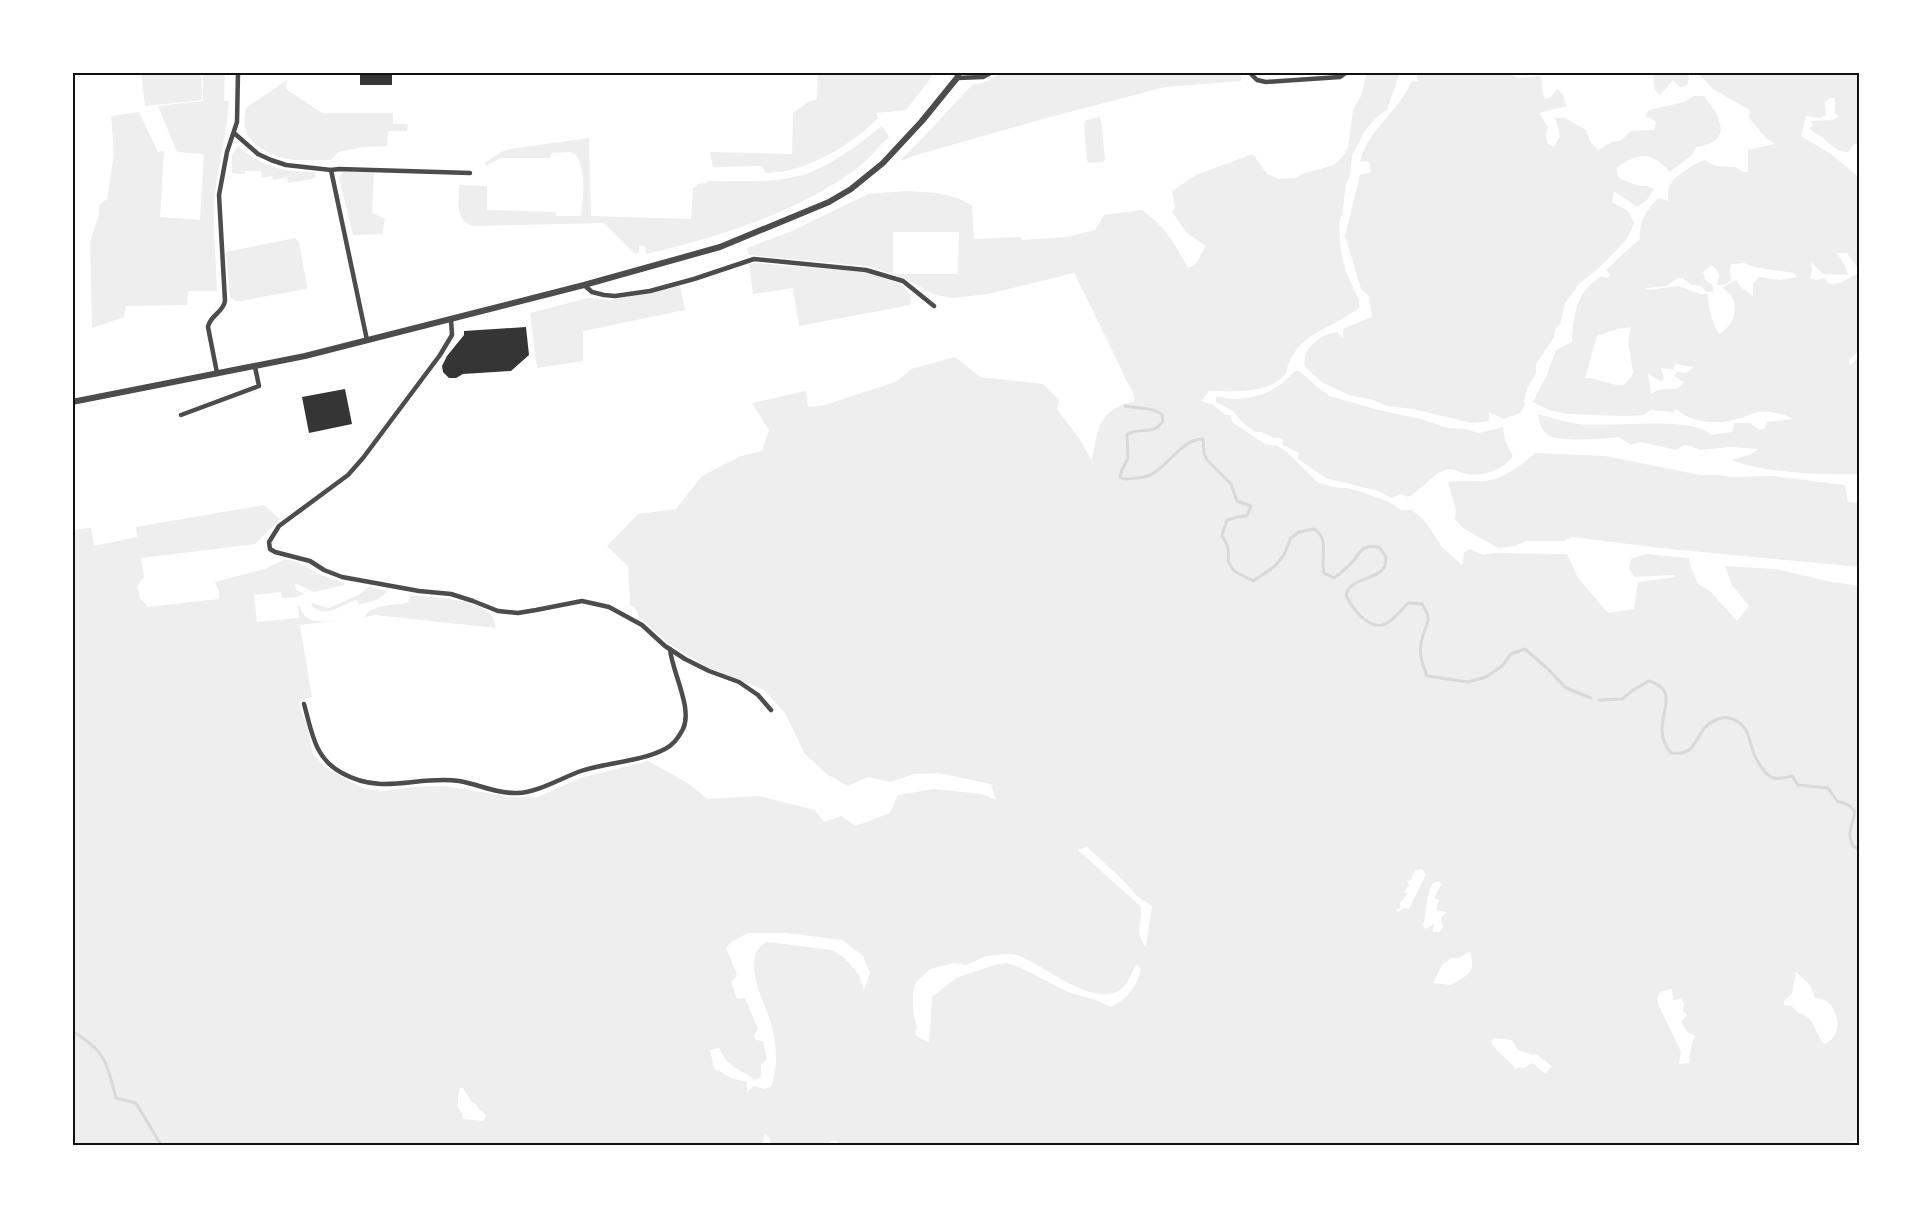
<svg xmlns="http://www.w3.org/2000/svg" width="1932" height="1217" font-family="'Source Sans 3',sans-serif">
  <rect width="100%" height="100%" fill="#fff"/>
  <!-- green -->
  <g fill="#eee" fill-rule="evenodd">
    <path d="M141 72H201L202 100 145 106Z"/>
    <path d="M203 72H225L224 101H229C227 132 219 162 215 193 212 225 216 258 217 291H188L187 305 126 306 124 317 92 328 90 242 99 215V205L107 199 114 154 111 116 139 112 158 152 164 151 160 217 200 220 204 154 177 152 158 106 203 101Z"/>
    <path d="M818 72H933L928 82 906 110 876 113 878 118C855 141 825 160 794 169 785 172 775 172 766 173L762 166 713 167 710 152 792 154 793 113 808 102 817 99Z"/>
    <path d="M1001 72H1241V81L1165 87 1043 119 913 156 902 161V158L918 143 972 85 989 81Z"/>
    <path d="M1367 72H1400L1387 110 1377 117 1364 132 1352 156 1350 175 1346 185 1342 215 1339 223 1341 252 1346 272 1359 300V308C1342 321 1321 328 1303 342 1296 349 1292 356 1288 365 1287 368 1287 372 1285 374 1270 394 1231 391 1209 391L1201 401 1214 405 1225 415H1231L1232 422 1265 444 1277 446 1286 451 1317 482 1333 487 1346 488 1362 492 1389 502 1401 510H1412L1424 520 1442 547 1462 565 1464 552 1470 549 1483 555 1494 553 1567 554 1578 578 1608 613 1634 609 1638 582 1676 577 1674 575 1635 577 1629 569 1631 559 1646 554 1689 558 1690 565 1698 584 1710 591 1737 621 1749 606 1732 585 1725 566 1776 569 1832 582 1860 586V1138L1843 1145H842C837 1142 834 1138 829 1142V1145H771L770 1139 765 1134 762 1145H72V530L91 528 94 546 137 537 136 527 264 505 280 519 255 544 141 558 144 577 137 586 140 598 148 607 219 599V591L215 582 265 569 285 559 297 562 319 574 345 583 344 585 314 592 295 583 296 590 305 594 296 597 282 598 281 592 254 595 257 622 299 618 298 606H300C304 626 324 621 340 620L300 625 312 697 299 701 302 714 307 724 313 755 328 769 364 789 383 791 412 787 444 786 511 797H538L583 777 648 761 689 784 707 799 759 796 815 810 824 822 841 816 856 826 890 813 898 795 934 789 982 794 996 800 991 784 939 773 914 774 890 782 868 777 848 786 828 775 805 754 785 713 764 690 711 669 669 644 638 616 637 611 630 604 628 566 607 546 638 514 676 509 702 476 741 456 762 451 769 430 752 403 806 391 808 407 825 405 892 383 899 380 911 369 955 357 980 377 1043 384 1059 400 1057 409 1078 437 1092 460C1098 428 1098 410 1135 401L1133 392 1126 380 1117 360 1074 273 988 294 952 298 935 295 902 277 867 266 749 255 747 248 792 231 868 194 906 191 937 193 958 198 972 206 974 239 1020 237 1023 240 1067 237 1095 230 1104 215 1142 210C1168 230 1173 241 1188 268L1195 265 1206 246 1187 233 1172 212 1175 208 1172 191 1196 175 1253 154 1267 174 1279 179 1296 178 1302 174 1334 165 1344 155 1348 147 1353 110 1361 96ZM893 232H959L958 274H893ZM1087 847 1123 880 1137 896 1152 906 1146 947C1132 929 1145 920 1140 906L1078 850ZM1422 869 1426 874 1409 909 1403 908 1398 912 1396 910 1400 908V903L1408 893 1404 892 1409 885 1407 881 1411 880 1415 870ZM1439 881 1441 885 1434 898 1439 900 1436 910 1447 912 1441 918 1443 927 1440 932H1433L1434 924 1426 929 1423 926C1427 912 1425 896 1433 883ZM748 933H787L842 940 863 956 870 973 864 990 859 975 850 964 842 956 831 950 767 942C737 956 767 1006 772 1027 777 1047 778 1068 771 1087L765 1089 754 1086 747 1092V1082L731 1078 714 1068 710 1050 719 1048C728 1069 739 1067 754 1080L761 1077V1065L767 1059 763 1041 756 1040 754 1035 758 1029 745 998 737 999 731 982 737 975 726 948 731 942ZM1470 951C1476 974 1469 974 1451 985L1433 983 1442 965 1451 958H1459ZM1005 954C1010 954 1015 954 1019 956 1044 965 1091 1006 1118 991 1127 986 1132 973 1136 964L1141 969C1135 990 1130 996 1111 1007L1094 999 1070 993 1019 967 1007 963 997 964 956 978 932 997 929 1043 915 1035 917 1027 913 1011V992L916 982 930 969 954 963 966 965 986 956ZM1796 972 1810 985 1815 998C1838 996 1847 1037 1824 1044 1814 1032 1815 1016 1798 1013L1792 1006 1784 1005V1001L1792 993ZM1670 989 1672 990 1673 1000 1681 999 1684 1003 1683 1011 1687 1015 1681 1022 1687 1032 1695 1036 1691 1046 1689 1063 1679 1064 1681 1052 1658 1004 1657 998 1660 992ZM1494 1038 1512 1040 1518 1050 1533 1055 1536 1054 1552 1066 1546 1073 1541 1071 1533 1063 1524 1068 1519 1067 1515 1069C1508 1058 1496 1053 1491 1041ZM460 1088H463L471 1101 476 1104 478 1108 486 1115 484 1121 463 1119 462 1113 458 1108V1096Z"/>
    <path d="M1416 72H1508L1517 78 1540 76C1544 81 1540 90 1545 99L1551 97 1557 89 1562 93 1567 106 1539 113 1548 127 1546 133 1547 143 1554 147 1560 136 1555 118H1565L1586 130 1590 141 1598 150 1612 142 1620 141 1631 131 1654 130 1656 122 1651 118 1645 117 1649 110 1684 102 1694 96H1704C1721 117 1734 142 1696 147L1692 155 1670 172C1649 150 1640 153 1616 168L1619 178 1638 186H1647L1654 189 1647 200 1637 207 1614 191 1612 202 1628 211 1634 223 1627 239 1600 267 1579 284 1565 303 1560 324 1555 330 1554 337 1536 364V373L1528 387 1524 400 1525 406 1520 413 1504 419 1489 412V421L1471 423 1413 409 1387 406 1373 400 1349 395 1323 383 1305 367C1301 349 1320 334 1337 332L1343 338V329L1372 317 1369 296 1361 289 1345 236 1360 175 1371 172 1369 162 1360 161C1368 130 1399 111 1411 82L1418 81Z"/>
    <path d="M1653 72H1687L1689 77 1687 86 1680 87 1673 80 1660 95 1655 90Z"/>
    <path d="M1697 72H1860V143L1853 145 1849 152C1836 153 1831 144 1822 137 1818 134 1813 133 1809 128L1813 126 1811 121 1833 120 1839 116 1835 114V98H1829L1825 102 1826 115 1820 118 1806 116 1801 136 1831 154 1860 178V264L1856 266 1847 253H1837L1845 266 1848 275 1823 274 1811 262 1812 270 1810 278 1816 280 1824 278 1829 284 1840 283 1860 272V349L1849 360 1850 365 1857 359 1860 361V474C1823 475 1765 473 1731 460L1749 455 1759 449 1730 447 1700 450 1691 446 1683 445 1676 450 1641 442 1631 445 1619 437C1604 439 1564 442 1550 436 1542 433 1540 423 1538 416V414C1552 418 1565 422 1579 424 1608 428 1693 415 1711 435L1732 432 1735 423H1750L1760 430 1765 428 1767 422 1793 419C1785 414 1767 410 1757 412 1752 413 1748 416 1743 417 1721 425 1695 425 1676 409L1673 412 1651 410 1643 415 1625 416 1567 414 1549 410 1533 402 1546 377 1556 350 1572 342C1573 315 1576 291 1602 276L1606 278 1611 275 1606 270C1618 260 1627 248 1640 240 1638 222 1646 211 1658 198L1669 201C1668 198 1668 194 1668 191 1669 178 1693 165 1704 160L1715 166 1735 167 1743 172H1748V150L1775 144 1765 137 1749 118 1750 110 1713 89ZM1744 263 1754 267 1794 273 1797 277 1780 280 1759 277 1753 284V296L1742 288 1736 280 1722 288C1742 298 1737 324 1719 334 1712 322 1708 308 1708 294H1699L1679 286 1648 290 1645 288 1666 286 1678 278H1683C1689 285 1693 285 1701 286L1707 292 1714 291 1712 284 1706 281 1703 272 1712 265C1720 272 1720 275 1717 285L1726 284 1731 280 1730 271 1731 264ZM1631 327 1628 342 1633 371 1632 376 1624 385C1609 386 1599 378 1585 378L1597 336 1617 329ZM1675 364 1694 367 1686 373 1677 372 1674 376 1684 382C1678 393 1671 387 1661 390 1657 390 1654 392 1651 394L1648 373 1656 379 1662 381 1664 378 1661 368 1673 370Z"/>
    <path d="M287 80 286 89 322 113H393V124H408L407 131H388L387 146 363 147 338 152 331 160C317 160 302 161 288 159 282 159 276 155 270 153 248 143 241 132 246 108Z"/>
    <path d="M1099 117 1101 119 1105 160 1102 162 1089 163 1087 161 1084 123 1086 120Z"/>
    <path d="M882 126 889 137C877 148 866 163 852 172 791 215 717 237 646 254L645 246 639 245V253L635 254 604 223 473 226C454 220 459 202 459 185L487 186V210L556 212V216H581C583 197 587 171 576 155L570 152 551 153 550 158H500L486 166 485 163 501 152 510 149 589 138 591 216 691 219 693 188 696 187 698 184 707 183 708 181C741 181 777 184 809 173 836 162 860 143 882 126Z"/>
    <path d="M238 146C265 169 281 171 315 172L316 176 312 179 288 183 287 177 273 180 272 176 262 178 261 171H245V174L232 173V156Z"/>
    <path d="M344 171 374 172 372 213 385 219 382 234 353 235 339 177Z"/>
    <path d="M295 238 299 242 307 286 306 289 241 301H235L230 297 226 252Z"/>
    <path d="M754 263 866 272 901 284 911 295 910 305 799 326 793 288 753 294 749 264Z"/>
    <path d="M680 286 685 310 583 331V361L537 368 530 313 588 298 610 300Z"/>
    <path d="M1295 371H1299L1316 386 1330 396 1378 410 1421 419 1447 428 1465 429 1479 433 1503 427 1505 441 1513 456C1503 471 1480 478 1463 473 1456 471 1452 467 1445 470 1432 474 1421 491 1408 497L1401 494 1392 498 1378 491 1326 478 1298 459 1299 453 1283 445 1282 438H1274L1261 432H1256L1244 424 1233 411 1216 402V397C1222 396 1225 399 1230 399 1259 399 1276 391 1295 371Z"/>
    <path d="M1535 453 1605 456 1700 475H1718L1733 477 1773 476 1845 485 1848 502 1860 503V567L1660 548 1572 537 1564 541H1526L1515 546 1498 548 1463 528 1455 519 1456 510 1448 482C1461 480 1473 482 1486 481 1504 478 1521 466 1535 453Z"/>
    <path d="M369 587 388 591C380 600 371 603 359 604L356 600C341 605 325 620 311 605L312 603 329 608 358 595Z"/>
    <path d="M410 595C430 597 479 599 491 615 494 618 495 624 496 628L376 615 365 617C370 604 396 605 408 603Z"/>
  </g>
  <g fill="none" stroke-linecap="round" stroke-linejoin="round">
    <!-- stream -->
    <g stroke="#d9d9d9" stroke-width="3">
      <path d="M1125 406C1137 409 1153 406 1162 415L1163 421C1154 436 1140 427 1127 434L1128 458 1122 470 1120 477 1124 479C1134 478 1144 479 1152 474 1169 465 1182 439 1203 439L1204 453 1207 460 1231 484 1237 501 1251 506 1247 516 1238 517 1227 520 1222 535C1227 544 1230 551 1228 561L1234 571 1253 581 1274 567 1284 555 1291 538 1299 532 1314 529C1330 539 1320 556 1324 573L1334 578C1341 573 1348 567 1354 560 1362 549 1363 545 1379 547L1386 557C1386 558 1385 565 1385 566 1377 581 1350 577 1346 595 1352 608 1367 628 1382 625 1392 623 1401 610 1408 603L1422 604C1435 622 1423 626 1421 644 1419 656 1423 665 1427 676L1468 682 1486 677 1502 666 1511 654 1525 649 1548 669 1566 688 1591 698"/>
      <path d="M1599 700 1622 699 1633 690 1649 681C1688 693 1645 723 1671 753 1701 757 1693 729 1716 720 1719 718 1725 717 1729 718 1749 723 1748 738 1754 754 1757 761 1766 777 1774 778 1779 780 1787 777 1792 776L1798 785 1828 788 1837 801C1867 809 1849 818 1850 836 1850 840 1852 843 1853 846L1860 851"/>
      <path d="M72 1031C106 1051 106 1062 116 1098L136 1103 161 1145"/>
    </g>
  </g>
  <!-- building -->
  <g fill="#353535">
    <path d="M348 72H392V85H360V75H348Z"/>
    <path d="M526 327 529 355 511 371 463 374 456 378H449L443 372 442 366 447 356 464 335V331Z"/>
    <path d="M345 389 352 424 309 433 302 397Z"/>
  </g>
  <g fill="none" stroke-linecap="round" stroke-linejoin="round">
    <!-- minor -->
    <g stroke="#4c4c4c" stroke-width="4.5">
      <path d="M1249 72 1257 80 1266 82 1340 77 1347 72"/>
      <path d="M957 78 983 77 992 72"/>
      <path d="M234 133 258 154 271 160 286 165 331 170 339 169 470 173"/>
      <path d="M331 170 367 340"/>
      <path d="M584 285 592 292 604 295 615 296 650 291 694 279 754 259 866 270 903 281 934 306"/>
      <path d="M451 319 452 335 440 355 363 458 348 475 279 526 269 542 270 549 275 552 310 561 324 570 342 577 419 591 451 594 473 601 498 611 518 613 536 610 582 601 609 607 642 625 665 646 685 659 709 671 739 682 758 695 771 710"/>
      <path d="M217 373 208 327C210 315 223 313 225 301L219 195 227 152 237 122 238 72"/>
      <path d="M181 415 259 386 255 367"/>
      <path d="M304 704C312 732 314 758 342 773 383 796 417 775 459 781 478 784 497 794 517 793 539 792 561 778 581 771 608 762 640 762 665 749 673 745 679 737 683 729 693 708 672 672 670 649"/>
    </g>
    <!-- tertiary -->
    <path stroke="#4c4c4c" stroke-width="6" d="M72 402 305 356 584 285 720 247 829 202 851 189 883 163 922 121 957 78 959 72"/>
  </g>
  <!-- border -->
  <rect width="1932" height="1217" fill="none" stroke="#ffffff" stroke-width="147"/>
  <rect x="74" y="74" width="1784" height="1070" fill="none" stroke="#111" stroke-width="2"/>
</svg>
